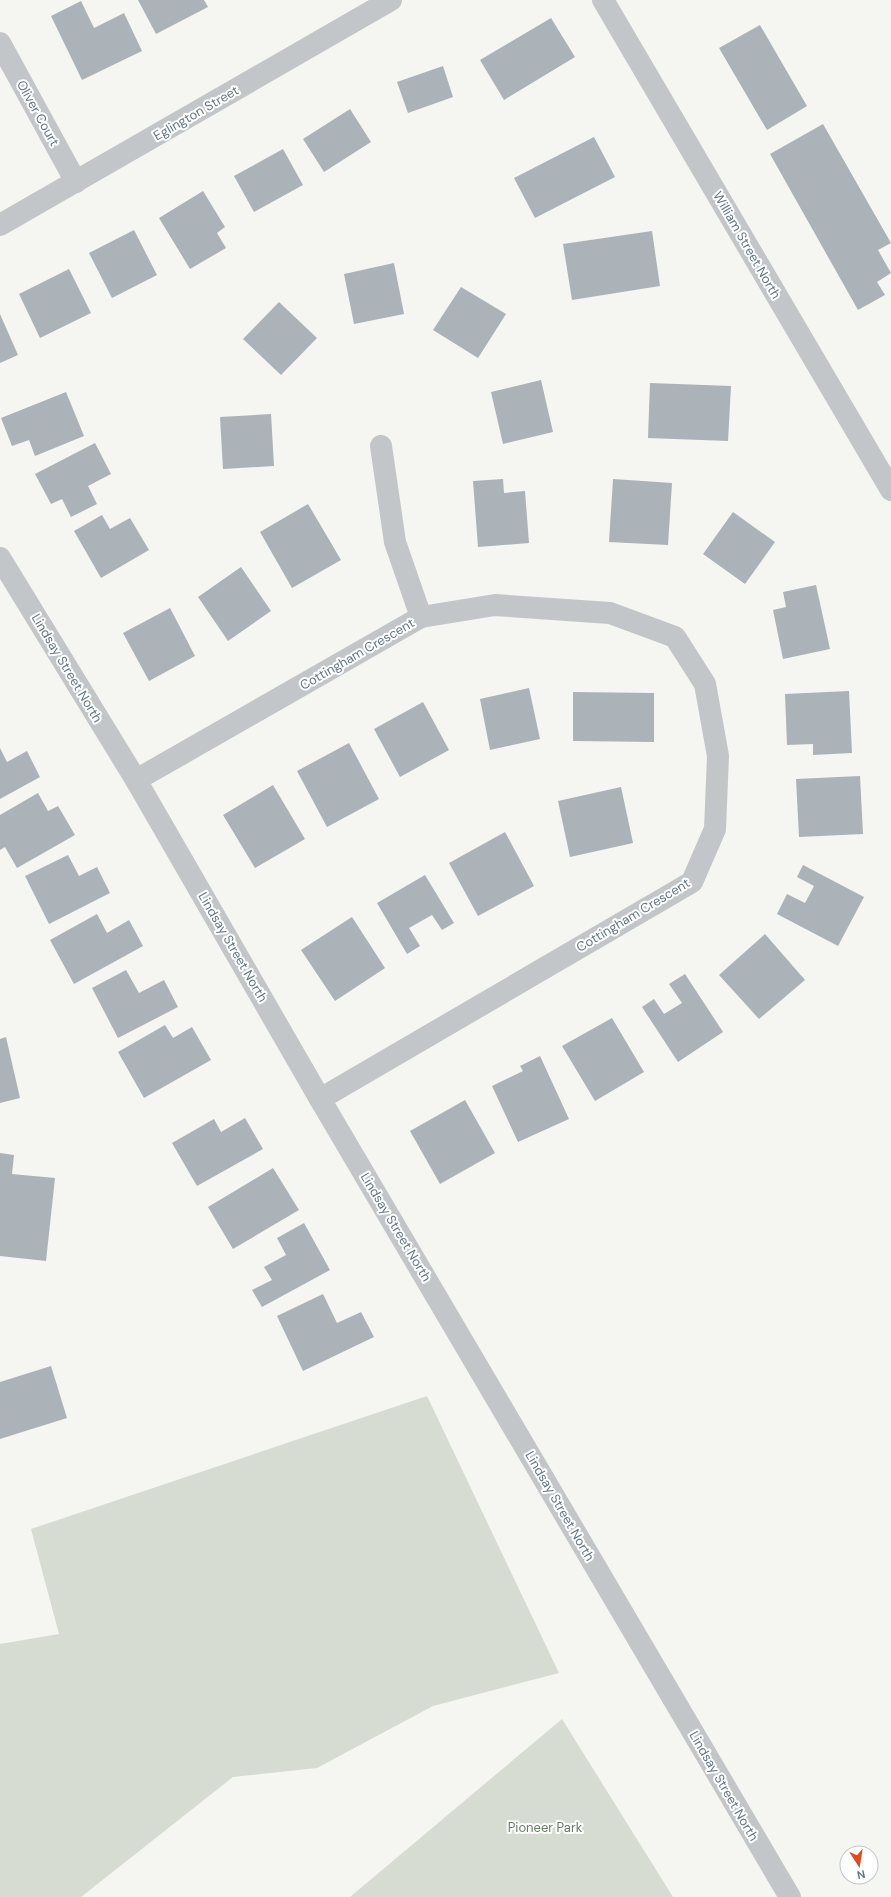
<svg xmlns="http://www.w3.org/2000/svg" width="891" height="1897" font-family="'DM Sans',sans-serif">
  <rect width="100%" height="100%" fill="#f5f5f1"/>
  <!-- green -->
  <g fill="#d6dcd2">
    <path d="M427 1396 559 1673 433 1706 317 1768 233 1777 81 1897H0V1644L59 1634 31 1529Z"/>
    <path d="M562 1719 673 1897H350Z"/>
  </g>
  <!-- building -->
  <g fill="#abb3b8">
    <path d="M138 0H204L208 7 156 34Z"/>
    <path d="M81 1 94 28 124 13 142 51 82 80 51 16Z"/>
    <path d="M551 18 575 57 504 100 480 60Z"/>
    <path d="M760 25 807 106 767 130 719 48Z"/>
    <path d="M443 66 453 97 408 113 397 82Z"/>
    <path d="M350 109 371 142 324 172 303 139Z"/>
    <path d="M823 124 891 243 878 250 891 273 877 282 885 295 858 310 770 154Z"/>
    <path d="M594 137 615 177 535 218 514 178Z"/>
    <path d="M283 149 303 185 254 212 234 176Z"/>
    <path d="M203 191 225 227 217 233 226 248 190 269 159 218Z"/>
    <path d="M134 230 157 275 112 298 89 253Z"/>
    <path d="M652 231 660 286 572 300 563 244Z"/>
    <path d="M394 263 404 314 354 324 344 274Z"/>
    <path d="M69 269 91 313 40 338 19 294Z"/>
    <path d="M461 287 506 314 478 358 433 330Z"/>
    <path d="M279 302 317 338 281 375 243 339Z"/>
    <path d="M0 314 18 355 0 363Z"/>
    <path d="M541 380 553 432 503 444 491 392Z"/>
    <path d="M650 383 731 386 728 441 648 438Z"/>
    <path d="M66 392 84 436 35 456 29 440 12 446 1 418Z"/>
    <path d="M271 414 274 466 223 469 220 417Z"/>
    <path d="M95 443 111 474 88 486 97 504 71 517 62 499 51 504 35 474Z"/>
    <path d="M503 479 504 493 525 491 529 543 478 547 473 481Z"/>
    <path d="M613 479 672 483 668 545 609 542Z"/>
    <path d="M308 504 341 560 292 588 260 532Z"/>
    <path d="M733 512 775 542 745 584 703 554Z"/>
    <path d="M102 515 110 529 130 518 149 550 101 578 74 531Z"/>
    <path d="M241 567 271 611 228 641 198 597Z"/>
    <path d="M816 585 830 649 783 659 773 610 786 607 783 592Z"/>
    <path d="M170 608 195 656 149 681 123 633Z"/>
    <path d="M529 688 540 739 490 750 480 699Z"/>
    <path d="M849 691 852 753 813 755V744L787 745 785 694Z"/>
    <path d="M573 692 654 693V742L573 741Z"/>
    <path d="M423 702 449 750 400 777 374 729Z"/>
    <path d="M349 743 379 799 327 827 297 771Z"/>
    <path d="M0 748 7 762 27 751 40 777 0 799Z"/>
    <path d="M860 776 863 834 799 837 796 779Z"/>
    <path d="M273 785 305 839 255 868 223 815Z"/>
    <path d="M621 787 633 843 570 857 558 801Z"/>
    <path d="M38 793 48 811 58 806 75 835 17 868 5 847 0 850V815Z"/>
    <path d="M505 832 534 886 478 916 449 863Z"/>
    <path d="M68 855 79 876 97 867 110 893 49 924 25 876Z"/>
    <path d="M803 865 864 897 838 946 777 914 787 894 805 903 814 886 797 877Z"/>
    <path d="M425 875 454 923 442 930 432 915 409 928 420 946 407 954 377 903Z"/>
    <path d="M97 914 107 933 129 920 143 946 74 984 50 940Z"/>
    <path d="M352 917 385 968 335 1001 301 950Z"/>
    <path d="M765 934 805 980 759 1019 719 975Z"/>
    <path d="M126 970 139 993 164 980 178 1007 118 1038 92 988Z"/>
    <path d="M685 974 723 1032 678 1062 642 1007 654 999 664 1014 682 1003 669 984Z"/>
    <path d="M612 1018 644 1072 595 1101 562 1046Z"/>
    <path d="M165 1025 173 1038 192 1027 211 1060 144 1098 118 1052Z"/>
    <path d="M6 1037 20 1098 0 1103V1039Z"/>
    <path d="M540 1056 569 1119 518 1142 492 1086 523 1071 520 1066Z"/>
    <path d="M465 1100 495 1153 440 1184 410 1131Z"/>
    <path d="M245 1118 263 1149 197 1186 172 1143 214 1119 221 1132Z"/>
    <path d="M0 1153 14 1155 12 1174 55 1178 46 1261 0 1256Z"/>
    <path d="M273 1168 299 1210 233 1249 208 1207Z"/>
    <path d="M304 1223 330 1270 262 1307 252 1290 272 1280 264 1267 286 1255 277 1238Z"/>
    <path d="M323 1294 337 1323 361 1312 374 1337 303 1371 277 1316Z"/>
    <path d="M51 1366 67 1418 0 1439V1382Z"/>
  </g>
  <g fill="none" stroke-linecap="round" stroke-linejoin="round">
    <!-- minor -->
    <g stroke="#c2c6c9" stroke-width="22">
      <path d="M0 43 76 182"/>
      <path d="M0 225 391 0"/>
      <path d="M381 446 395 542 421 617"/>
      <path d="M0 558 136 780 320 1099 790 1897"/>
      <path d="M136 780 421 617 495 605 610 613 675 637 705 684 718 756 715 829 692 882 320 1099"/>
    </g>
    <!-- tertiary -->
    <path stroke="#c2c6c9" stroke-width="22" d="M603 0 891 490"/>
  </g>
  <g text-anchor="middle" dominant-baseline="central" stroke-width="4" stroke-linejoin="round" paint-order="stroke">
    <!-- street labels -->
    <g font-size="13" fill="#637683" stroke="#fff">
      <text transform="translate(38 113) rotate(61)">Oliver Court</text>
      <text transform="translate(196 113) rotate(-30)">Eglington Street</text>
      <text transform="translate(747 245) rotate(60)">William Street North</text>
      <text transform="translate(357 654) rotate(-30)">Cottingham Crescent</text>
      <text transform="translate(67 668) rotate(59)">Lindsay Street North</text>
      <text transform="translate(633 915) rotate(-31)">Cottingham Crescent</text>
      <text transform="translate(233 947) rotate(60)">Lindsay Street North</text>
      <text transform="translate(396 1227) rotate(59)">Lindsay Street North</text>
      <text transform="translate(560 1506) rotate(60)">Lindsay Street North</text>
      <text transform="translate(724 1786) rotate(60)">Lindsay Street North</text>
    </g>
    <!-- park labels -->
    <g font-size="13" fill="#677a62" stroke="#fff">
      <text x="545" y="1827">Pioneer Park</text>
    </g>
  </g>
  <!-- north arrow -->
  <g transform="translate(859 1865) rotate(168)"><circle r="19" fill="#ffffff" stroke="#c1c8cd"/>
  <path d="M0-3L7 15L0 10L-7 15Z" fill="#e7471f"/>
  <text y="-6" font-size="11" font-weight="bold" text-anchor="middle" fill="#637683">N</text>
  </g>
</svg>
